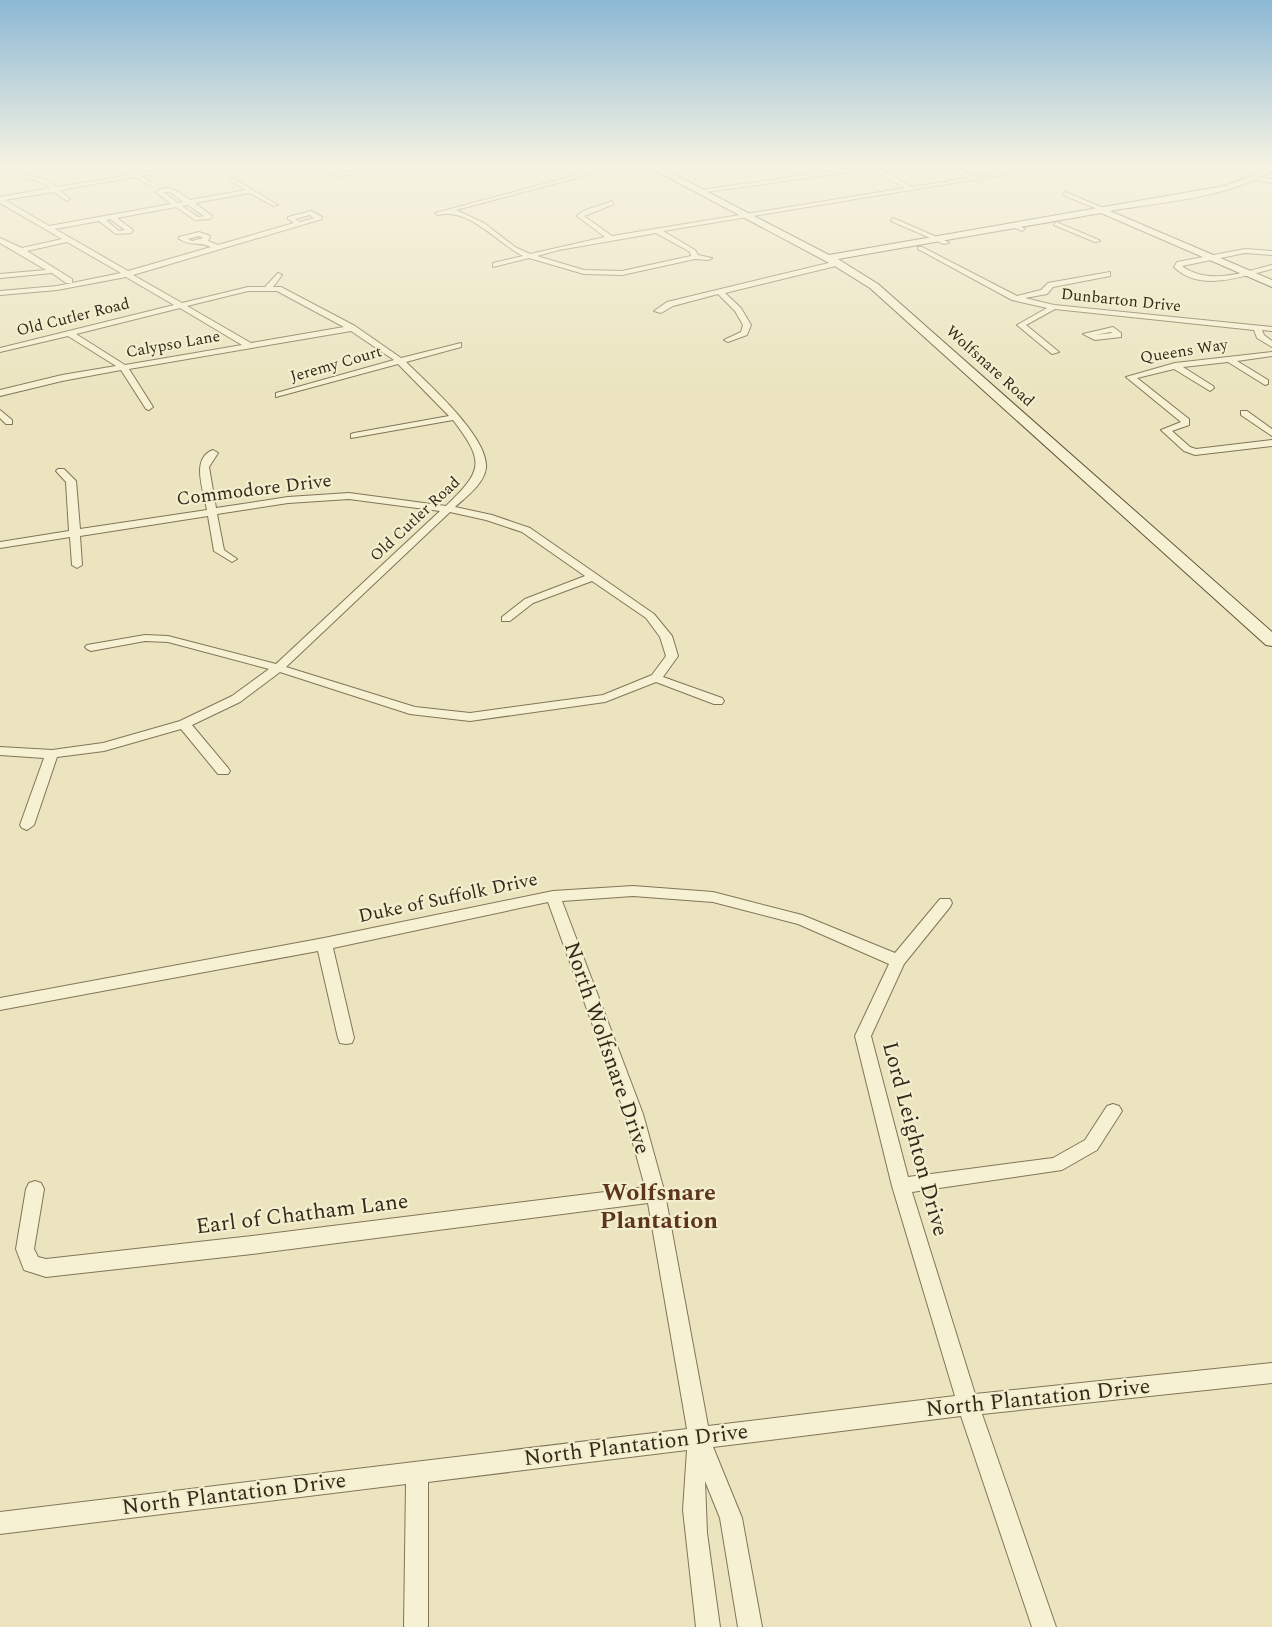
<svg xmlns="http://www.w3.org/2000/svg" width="1272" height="1627" font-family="Spectral,serif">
  <rect width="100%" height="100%" fill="#ebe4bf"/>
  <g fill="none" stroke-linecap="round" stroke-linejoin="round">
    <!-- street casing -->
    <g stroke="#827558" stroke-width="2">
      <g id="street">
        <path d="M117 166H124L137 173 180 166H193L141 176 152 183 150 186 135 177 60 190 70 199 67 201 54 192 5 200 49 226 171 204 156 192C168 182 180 193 190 200L246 190 229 180 231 177 278 205 273 206 250 193 195 203 212 216 210 219 195 220 176 207 117 218 133 230 131 233 116 234 99 221 55 229 128 271 211 247C198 241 193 247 179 239V237L199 232 210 236 208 241 218 245 294 223 288 219V217L311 211 322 217V219L133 275 182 303 248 287H265L278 273 282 275 273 287H281L355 326 401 358 461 343V347L406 362C427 383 489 437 486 468 484 484 466 497 455 507L492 515 530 528 654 614 672 636 678 656 663 677 722 698 724 701 722 704H714L656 682 605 702 470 721 410 714 280 672 240 702 192 725 228 768 230 771 228 774H218L181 729 104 751 57 757 34 825 27 830 22 828 20 825 44 758 0 755V747L52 750 103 743 180 721 232 696 269 669 168 642 145 641 91 651 87 649 85 647 87 645 145 635 168 636 276 664 440 511 349 499 288 503 217 514 224 550 237 559 232 562 214 551 208 516 80 536 82 565 77 568 72 565 70 537 0 548V542L69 531 66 482 56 471 58 469H64L76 481 80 529 207 510C204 492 190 458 213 450L218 453 209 467 216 508 288 497 349 493 446 506C483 470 485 462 453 420L351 438V434L354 433 449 416 398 364 276 397V393L394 360 351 331 129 369 153 407 149 410 146 409 121 370 62 381 0 396V390L62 375 116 366 68 336 0 352V348L174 305 126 277 57 290 0 295V291L57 286 121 273 67 242 27 251 72 279V283H66L52 273 0 278V274L46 270 0 243V238L22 248 62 239 0 203V197L50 188 41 182 24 178 26 175 45 179 56 187 130 175ZM163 192H170L183 202 178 203ZM188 205 204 216 198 217 182 206ZM310 215 314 218 300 222 295 219ZM110 219 125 230 119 231 106 220ZM199 236 203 238 192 241 188 239ZM248 291H277L344 327 251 343 187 306ZM180 308 242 345 125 365 76 334ZM450 512 486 520 522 532 585 576 525 599 502 617V621H510L533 603 592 581 646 618 660 637 666 656 652 675 603 695 470 713 415 707 286 667Z"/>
        <path d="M216 166H223L230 171 225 172Z"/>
        <path d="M376 166H388L333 178 330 176Z"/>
        <path d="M611 166H621L456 210 484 223 515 247 530 254 605 237 577 216 583 211 612 201 614 204 584 216 612 236 905 188 872 169 699 193 701 190 867 166H875L912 187 969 178 946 166H954L976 177 1041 166H1055L663 231 695 250 698 255 712 258 708 260 695 259 622 275 584 274 529 258 493 267V263L523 256C497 243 469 207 438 215L435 213ZM656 233 690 252 691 256 622 271 584 270 537 256 559 250Z"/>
        <path d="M687 166H704L662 173 659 171Z"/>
        <path d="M1254 176 1272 179V183L1252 179Z"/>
        <path d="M1065 192 1106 209 1107 210 1102 211 1063 195Z"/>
        <path d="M893 218 948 242 949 243 944 244 891 221Z"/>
        <path d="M1056 222 1099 240 1100 241 1095 242 1054 225Z"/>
        <path d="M1015 224 1025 229 1022 231 1013 227Z"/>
        <path d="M918 247H922L1017 296 1041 290 1048 283 1110 272V276L1053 287 1047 294 1025 298 1054 305 1272 327V331L1262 330 1264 335 1272 341V347L1257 338 1254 330 1055 309 1026 325 1059 352 1052 354 1017 325 1047 308 1012 300 918 249Z"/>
        <path d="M1245 249 1272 251V255L1245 253 1182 266C1209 286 1243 272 1272 265V269C1242 276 1200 293 1174 267L1177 262Z"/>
        <path d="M837 261H840V265L725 293 741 308 751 325 747 335 728 342 724 340 741 332 743 325 735 311 718 294 673 306 661 313 654 311 667 302Z"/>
        <path d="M1113 327 1121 333V337L1095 340 1083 334ZM1111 332 1112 333 1095 335Z"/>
        <path d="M1272 352V356L1237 361 1268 380V384L1265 385 1228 362 1183 367 1213 386 1214 388 1210 391 1174 369 1137 378 1189 419V425L1172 431 1190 447 1196 449 1272 440V446L1195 455 1184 451 1161 430 1181 422 1126 377 1175 363Z"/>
        <path d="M0 410 12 420V424H6L0 418Z"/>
        <path d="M1241 411H1247L1272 429V436L1241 415Z"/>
        <path d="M633 886 713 892 802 915 895 953 940 899H950L952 903 950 907 904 964 871 1036 908 1177 1053 1158 1085 1140 1107 1106 1113 1104 1119 1106 1122 1111 1097 1150 1062 1170 912 1192 975 1394 1272 1363V1383L982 1414 1056 1627H1032L961 1416 713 1447 742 1518 762 1627H738L720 1518 705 1481 707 1533 720 1627H696L683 1510 687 1450 428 1482V1627H404L406 1484 0 1534V1512L687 1429 648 1203 252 1254 46 1277 24 1270 16 1249 26 1189 29 1183 35 1181 41 1183 44 1189 34 1249 38 1257 46 1259 252 1236 645 1187 625 1114 548 902 333 948 354 1038 352 1043 346 1044 340 1043 338 1038 318 951 0 1010V998L324 938 553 891ZM633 896 713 902 798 924 889 964 855 1036 892 1186 955 1396 708 1426 665 1194 643 1114 562 901Z"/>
      </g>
    </g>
    <!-- secondary casing -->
    <g stroke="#64563c" stroke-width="2">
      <path id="secondary" d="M647 166H658L829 255 1224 186 1251 176 1266 166H1272V170C1230 198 1161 202 1110 211L1272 280V287L1101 213 838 259 878 284 1272 632V646L1266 645 870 288 833 265Z"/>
    </g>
    <!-- street -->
    <use href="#street" fill="#f6f1d2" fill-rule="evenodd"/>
    <!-- secondary -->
    <use href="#secondary" fill="#f6f1d2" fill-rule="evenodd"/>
  </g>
  <!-- sky -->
  <linearGradient id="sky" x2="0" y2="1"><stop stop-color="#8cb8d5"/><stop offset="0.42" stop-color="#f6f3e2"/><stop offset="1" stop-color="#f6f3e2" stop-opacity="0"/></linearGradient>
  <rect width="1272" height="394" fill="url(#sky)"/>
  <g text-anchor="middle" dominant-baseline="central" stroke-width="4.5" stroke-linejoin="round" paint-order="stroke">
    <!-- far-street labels -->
    <g font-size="16" fill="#332a1c" stroke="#f3eece">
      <text transform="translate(1121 300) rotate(6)">Dunbarton Drive</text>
      <text transform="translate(73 317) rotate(-14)">Old Cutler Road</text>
      <text transform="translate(173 344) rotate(-10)">Calypso Lane</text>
      <text transform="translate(1184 351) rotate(-9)">Queens Way</text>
      <text transform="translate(336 364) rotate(-16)">Jeremy Court</text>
      <text transform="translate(990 366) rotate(42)">Wolfsnare Road</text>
      <text transform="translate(415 519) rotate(-43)">Old Cutler Road</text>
    </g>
    <!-- street labels -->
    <g font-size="19" fill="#332a1c" stroke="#f3eece">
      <text transform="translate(254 490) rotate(-7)">Commodore Drive</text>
      <text transform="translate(448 898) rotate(-12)">Duke of Suffolk Drive</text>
    </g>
    <!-- near-street labels -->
    <g font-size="22" fill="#332a1c" stroke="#f3eece">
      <text transform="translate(607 1048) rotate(71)">North Wolfsnare Drive</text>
      <text transform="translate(915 1139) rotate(75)">Lord Leighton Drive</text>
      <text transform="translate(302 1214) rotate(-7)">Earl of Chatham Lane</text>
      <text transform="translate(1038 1398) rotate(-6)">North Plantation Drive</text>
      <text transform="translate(636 1445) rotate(-7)">North Plantation Drive</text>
      <text transform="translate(234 1494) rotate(-7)">North Plantation Drive</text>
    </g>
    <!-- near-neighbourhood labels -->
    <g font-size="24" font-weight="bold" fill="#5d341e" stroke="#f3eece">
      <text x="659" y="1193">Wolfsnare<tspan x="659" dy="28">Plantation</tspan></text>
    </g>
  </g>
</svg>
